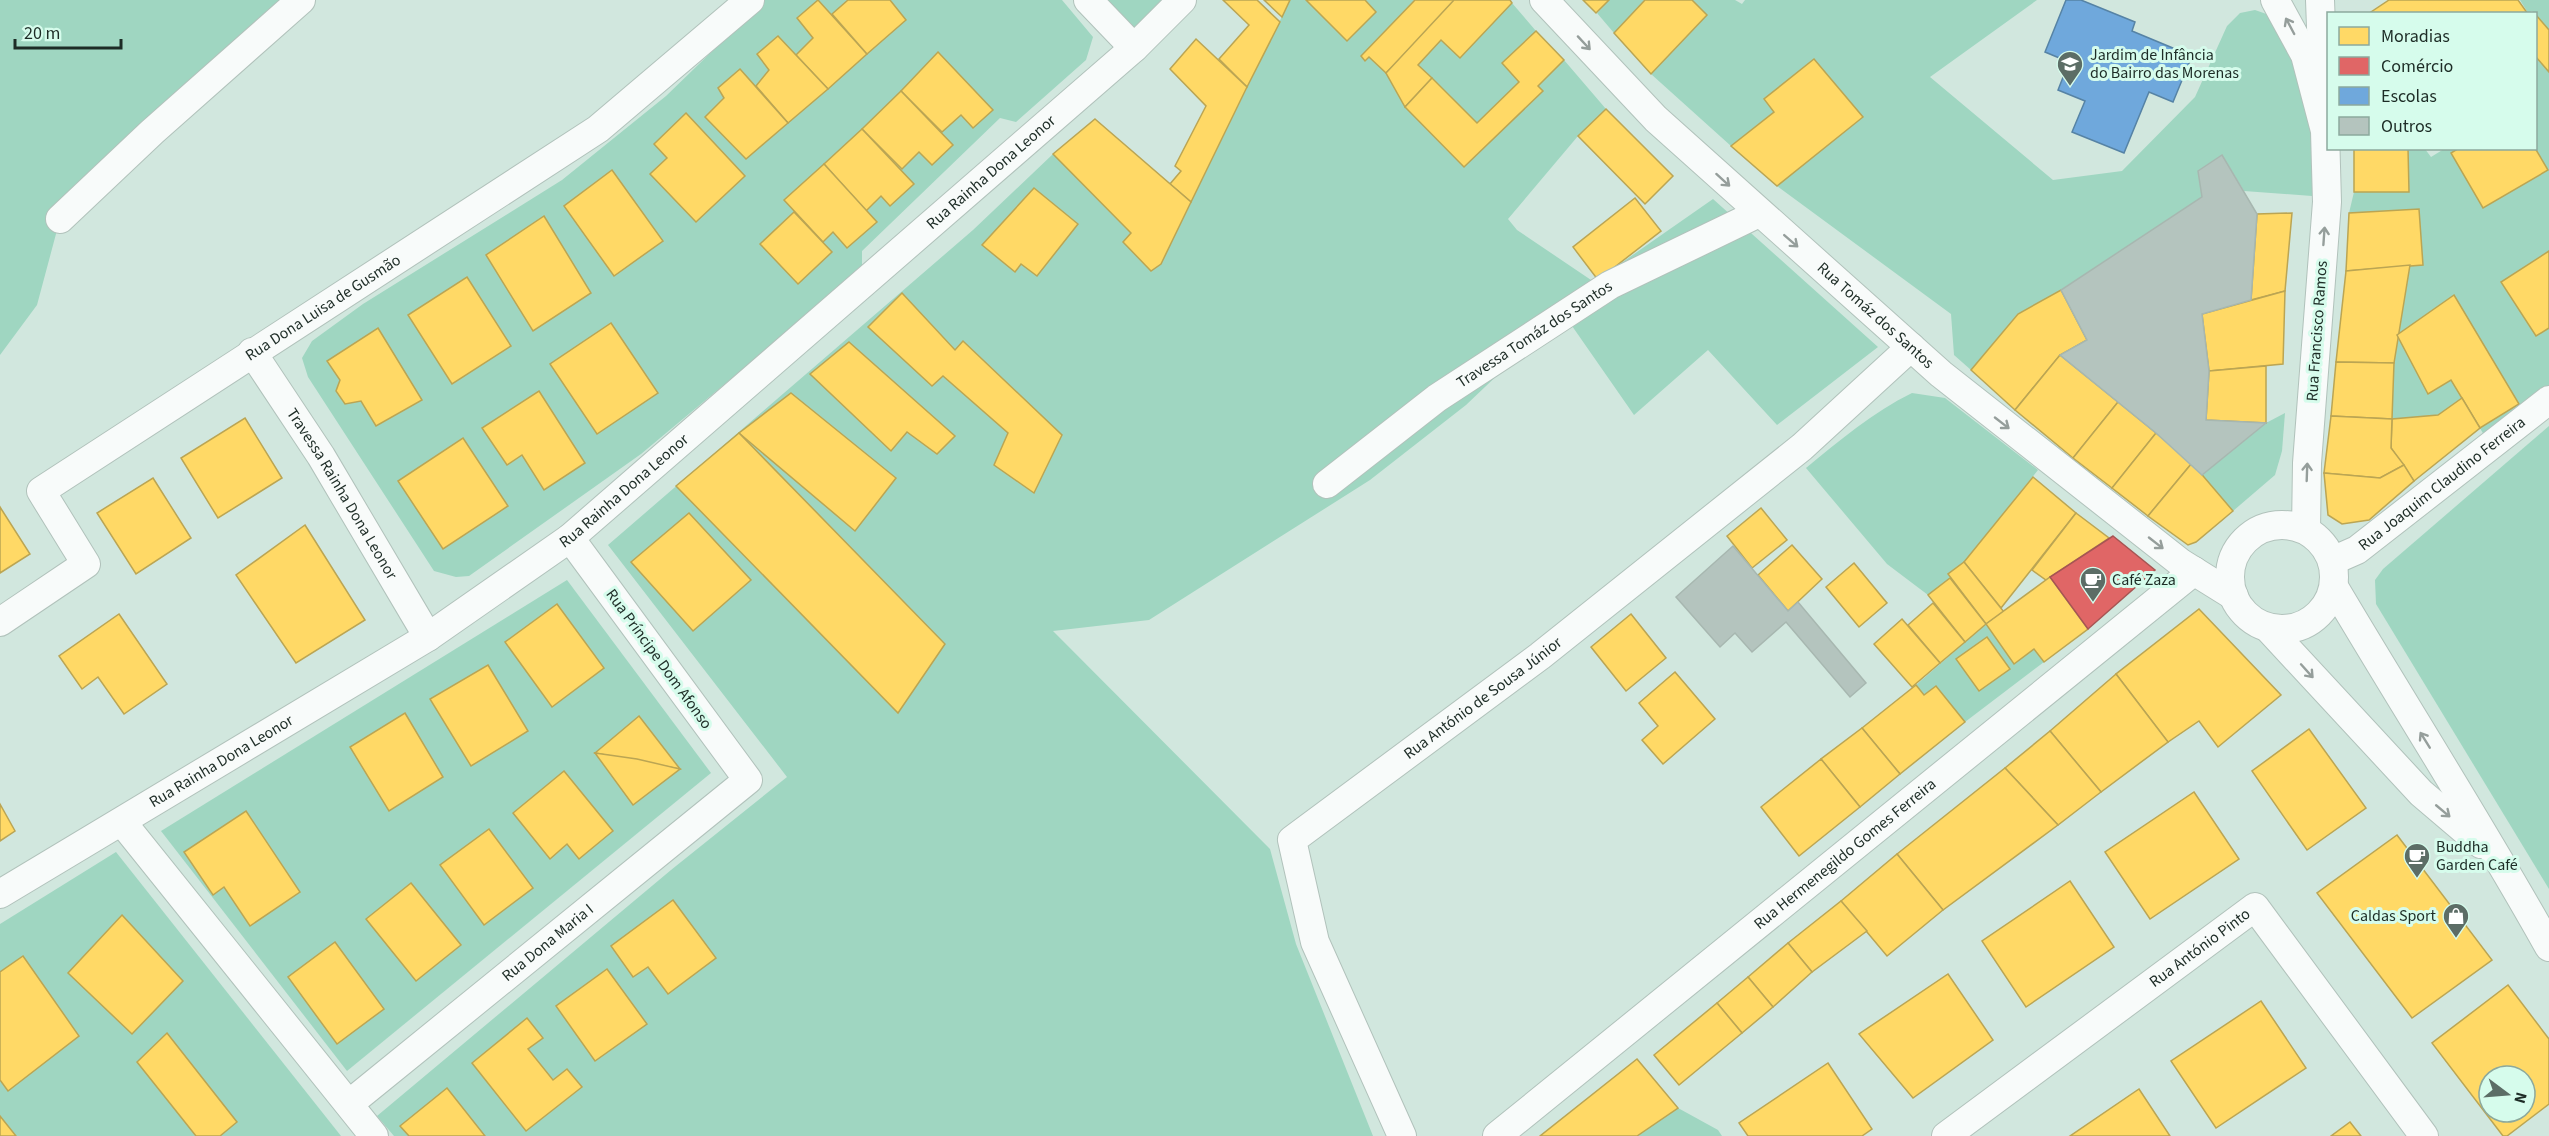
<svg xmlns="http://www.w3.org/2000/svg" width="2549" height="1136" font-family="'Source Sans 3',sans-serif">
  <rect width="100%" height="100%" fill="#d1e7de"/>
  <!-- green -->
  <g fill="#9fd6c1">
    <path d="M0 0H301L60 219 37 305 0 355Z"/>
    <path d="M765 0H1062L1093 37 1086 60 1016 122 1000 118 862 251V265L793 327 641 454 469 576 456 577 434 571 308 377 302 358 312 341 363 304 562 180 666 96Z"/>
    <path d="M1105 0H1172L1135 39Z"/>
    <path d="M1290 0H1306L1347 41 1376 12 1365 0H1415L1361 56 1365 60 1369 57 1386 73 1405 107 1464 167 1542 91 1538 86 1564 60 1606 109 1578 136 1508 219 1517 230 1594 282 1713 199 1878 347 1777 425 1708 350 1634 415 1563 313 1466 405 1370 480 1149 620 1053 631 1270 849 1296 944 1373 1136H394L377 1116 671 870 787 777 608 545 973 230 1053 154 1131 233 1123 242 1151 271 1161 264Z"/>
    <path d="M1609 0H1645L1614 33 1597 13Z"/>
    <path d="M1692 0H1735L1742 4 1745 0H2037L1930 77 2053 180 2122 171 2195 97 2227 26 2240 13 2255 10 2272 16 2307 88 2314 159 2312 196 2244 191 2222 155 2198 171 2202 197 2061 290 2018 314 1971 370 1954 355 1951 314 1777 186 1863 117 1814 59 1764 99 1774 112 1731 146 1651 74 1707 15Z"/>
    <path d="M2520 0H2549V30L2532 11 2528 13Z"/>
    <path d="M1512 3 1536 31 1502 63 1519 82 1477 123 1418 65 1441 40 1460 57Z"/>
    <path d="M2536 57 2549 72V400L2490 445 2462 398 2438 415 2392 419 2394 363 2410 265 2423 264 2419 210 2349 213 2354 192H2409L2408 149H2425L2431 157 2444 149 2536 148Z"/>
    <path d="M1912 393 1945 398 2038 470 1964 562 1948 574 1950 578 1928 595 1887 564 1806 468C1839 441 1873 412 1912 393Z"/>
    <path d="M2285 413 2282 451 2275 475 2233 511 2202 475 2266 423Z"/>
    <path d="M2549 426V889L2376 604 2375 580 2383 569Z"/>
    <path d="M567 580 711 773 347 1071 161 831Z"/>
    <path d="M1986 624 2014 664 2034 649 2044 662 1965 722 1936 686 1924 695 1916 685Z"/>
    <path d="M116 852 341 1136H0V924Z"/>
    <path d="M1678 1108 1718 1130 1722 1136H1637Z"/>
  </g>
  <!-- homes -->
  <g fill="#ffd966" stroke="#bba553" stroke-width="1.5" fill-rule="evenodd">
    <path d="M818 0 867 54 828 89 796 55 813 38 797 18Z"/>
    <path d="M848 0H890L906 20 867 54 832 14Z"/>
    <path d="M1223 0H1257L1280 22 1247 87 1219 59 1249 25Z"/>
    <path d="M1264 0H1290L1282 17Z"/>
    <path d="M1306 0H1365L1376 12 1347 41Z"/>
    <path d="M1415 0H1457L1386 73 1369 57 1365 61 1361 56Z"/>
    <path d="M1454 0H1510L1512 3 1460 58 1441 40 1418 65 1432 78 1405 107 1386 73Z"/>
    <path d="M1583 0H1609L1596 13Z"/>
    <path d="M1645 0H1692L1707 15 1651 74 1614 33Z"/>
    <path d="M2389 0H2518L2528 14H2368Z"/>
    <path d="M2536 15 2549 30V72L2536 57Z"/>
    <path d="M1536 31 1564 60 1538 86 1543 91 1464 167 1405 107 1432 78 1477 123 1519 82 1502 63Z"/>
    <path d="M778 36 828 89 788 123 756 86 769 70 757 54Z"/>
    <path d="M1196 39 1247 87 1191 202 1170 184 1181 171 1175 166 1206 106 1170 69Z"/>
    <path d="M938 52 993 110 973 128 961 115 942 132 901 91Z"/>
    <path d="M1814 59 1863 117 1777 186 1731 146 1774 112 1764 99Z"/>
    <path d="M740 69 788 123 746 159 705 117 724 98 718 88Z"/>
    <path d="M901 91 953 145 932 165 919 152 902 169 862 129Z"/>
    <path d="M1606 109 1673 176 1645 204 1578 136Z"/>
    <path d="M686 113 745 176 696 222 650 174 667 158 654 144Z"/>
    <path d="M1095 119 1191 202 1161 264 1151 271 1123 242 1131 233 1053 154Z"/>
    <path d="M862 129 914 184 890 206 881 196 866 211 824 164Z"/>
    <path d="M2354 148H2408L2409 192H2354Z"/>
    <path d="M2459 148H2535L2548 170 2483 208 2451 153Z"/>
    <path d="M824 164 877 222 847 248 833 232 823 242 784 200Z"/>
    <path d="M612 170 663 241 614 276 564 206Z"/>
    <path d="M1034 188 1078 224 1037 276 1021 264 1015 272 982 245Z"/>
    <path d="M1635 198 1661 231 1598 280 1573 247Z"/>
    <path d="M2419 209 2423 265 2346 271 2349 213Z"/>
    <path d="M794 212 832 252 798 284 760 244Z"/>
    <path d="M2292 213 2285 291 2251 300 2257 214Z"/>
    <path d="M544 216 591 293 533 331 486 255Z"/>
    <path d="M2549 251V328L2536 336 2501 282Z"/>
    <path d="M2410 265 2394 363 2336 362 2346 271Z"/>
    <path d="M467 277 511 346 452 384 408 315Z"/>
    <path d="M2061 290 2087 340 2060 355 2015 410 1971 370 2018 314Z"/>
    <path d="M2285 291 2283 364 2209 371 2202 314Z"/>
    <path d="M902 293 955 350 963 341 1062 435 1034 493 994 465 1008 433 943 376 932 386 868 327Z"/>
    <path d="M2454 295 2519 404 2480 428 2451 380 2428 394 2397 335Z"/>
    <path d="M611 323 658 393 597 434 550 364Z"/>
    <path d="M378 328 422 400 376 426 361 401 345 404 336 391 340 380 327 361Z"/>
    <path d="M849 342 955 436 937 454 907 432 891 451 810 374Z"/>
    <path d="M2060 355 2118 402 2073 458 2015 410Z"/>
    <path d="M2336 362 2394 363 2392 419 2331 416Z"/>
    <path d="M2266 366V423L2206 420 2209 371Z"/>
    <path d="M539 391 585 463 544 490 522 455 507 465 482 428Z"/>
    <path d="M791 393 896 478 855 531 739 433Z"/>
    <path d="M2462 398 2480 428 2414 481 2391 448 2392 419 2438 415Z"/>
    <path d="M2118 402 2156 433 2112 488 2073 458Z"/>
    <path d="M2331 416 2392 419 2391 448 2404 465 2380 478 2324 473Z"/>
    <path d="M245 418 282 478 218 518 181 458Z"/>
    <path d="M739 433 945 644 898 713 676 486Z"/>
    <path d="M2156 433 2192 463 2148 516 2112 488Z"/>
    <path d="M463 438 508 506 443 549 398 481Z"/>
    <path d="M2192 463 2233 511 2196 542 2188 545 2148 516Z"/>
    <path d="M2404 465 2414 481 2369 520 2342 524 2328 515 2324 473 2380 478Z"/>
    <path d="M2033 477 2076 513 2001 608 1964 562Z"/>
    <path d="M153 478 191 538 136 574 97 513Z"/>
    <path d="M0 507 30 554 0 573Z"/>
    <path d="M1761 508 1787 540 1752 568 1727 536Z"/>
    <path d="M689 513 751 580 693 631 631 562Z"/>
    <path d="M2076 513 2109 538 2046 580 2032 570Z"/>
    <path d="M305 525 365 620 296 663 236 575Z"/>
    <path d="M1792 545 1822 579 1788 611 1758 575Z"/>
    <path d="M1964 562 2004 612 1986 624 1948 574Z"/>
    <path d="M1854 563 1887 603 1859 627 1826 587Z"/>
    <path d="M2050 577 2088 629 2044 662 2034 649 2014 664 1986 624Z"/>
    <path d="M1950 578 1986 624 1965 642 1928 595Z"/>
    <path d="M1933 603 1965 642 1940 663 1908 625Z"/>
    <path d="M557 604 604 668 552 707 505 642Z"/>
    <path d="M2199 609 2281 695 2218 747 2199 721 2168 742 2116 674Z"/>
    <path d="M119 614 167 684 124 714 98 677 82 689 59 656Z"/>
    <path d="M1631 614 1666 658 1626 691 1591 647Z"/>
    <path d="M1902 619 1940 663 1912 687 1874 644Z"/>
    <path d="M1987 637 2010 669 1979 691 1956 659Z"/>
    <path d="M488 665 528 731 471 766 430 699Z"/>
    <path d="M1675 672 1715 719 1663 764 1642 740 1658 726 1639 703Z"/>
    <path d="M2116 674 2168 742 2101 792 2050 731Z"/>
    <path d="M1916 685 1924 695 1936 686 1965 722 1900 774 1862 728Z"/>
    <path d="M405 713 443 777 389 811 350 747Z"/>
    <path d="M639 716 680 769 595 753Z"/>
    <path d="M1862 728 1900 774 1860 807 1821 759Z"/>
    <path d="M2309 729 2366 808 2307 850 2252 771Z"/>
    <path d="M2050 731 2101 792 2058 825 2005 768Z"/>
    <path d="M595 753 637 759 680 769 633 805Z"/>
    <path d="M1821 759 1860 807 1799 856 1761 807Z"/>
    <path d="M2005 768 2058 825 1943 910 1897 854Z"/>
    <path d="M564 771 613 831 579 859 567 844 550 859 513 813Z"/>
    <path d="M2194 792 2239 859 2150 919 2105 852Z"/>
    <path d="M0 804 15 831 0 841Z"/>
    <path d="M246 811 300 892 250 926 224 887 213 895 184 852Z"/>
    <path d="M489 829 533 888 484 925 440 865Z"/>
    <path d="M2397 835 2492 960 2412 1018 2317 893Z"/>
    <path d="M1897 854 1943 910 1887 956 1841 901Z"/>
    <path d="M2070 881 2114 947 2026 1007 1982 941Z"/>
    <path d="M411 883 461 945 416 981 366 919Z"/>
    <path d="M673 900 716 958 668 994 648 967 633 977 611 946Z"/>
    <path d="M1841 901 1867 931 1812 972 1788 943Z"/>
    <path d="M122 915 183 981 132 1034 68 973Z"/>
    <path d="M335 942 384 1009 337 1044 288 977Z"/>
    <path d="M1788 943 1812 972 1773 1007 1748 977Z"/>
    <path d="M23 956 79 1036 8 1091 0 1080V972Z"/>
    <path d="M607 969 647 1024 595 1061 556 1006Z"/>
    <path d="M1948 974 1993 1040 1913 1098 1859 1034Z"/>
    <path d="M1748 977 1773 1007 1742 1033 1717 1003Z"/>
    <path d="M2508 985 2549 1039V1104L2507 1136H2503L2432 1043ZM2489 1076H2525V1112H2489Z"/>
    <path d="M2261 1001 2306 1068 2216 1128 2171 1061Z"/>
    <path d="M1717 1003 1742 1033 1679 1085 1654 1055Z"/>
    <path d="M527 1018 543 1038 528 1049 553 1080 567 1069 582 1087 526 1131 472 1063Z"/>
    <path d="M167 1033 237 1122 220 1136H196L137 1062Z"/>
    <path d="M1637 1059 1678 1108 1637 1136H1540Z"/>
    <path d="M1828 1063 1872 1129 1862 1136H1748L1739 1123Z"/>
    <path d="M447 1088 485 1136H409L400 1126Z"/>
    <path d="M2139 1089 2170 1136H2070Z"/>
    <path d="M0 1116 16 1136H0Z"/>
    <path d="M2350 1122 2361 1136H2331Z"/>
  </g>
  <!-- shops -->
  <path fill="#e06666" stroke="#a65553" stroke-width="1.5" d="M2113 536 2155 570 2088 629 2050 577Z"/>
  <!-- schools -->
  <path fill="#6fa8dc" stroke="#5683a5" stroke-width="1.5" d="M2066 0H2081L2135 22 2132 31 2192 56 2173 102 2149 92 2124 153 2072 132 2085 101 2058 90 2069 62 2045 52Z"/>
  <!-- building -->
  <g fill="#b4c4be" stroke="#a7b7b0" stroke-width="1.5">
    <path d="M2222 155 2257 214 2251 300 2202 314 2209 371 2206 420 2266 423 2202 475 2156 433 2060 355 2087 340 2061 290 2202 197 2198 171Z"/>
    <path d="M1733 546 1788 611 1798 602 1866 683 1850 697 1786 622 1752 652 1735 633 1720 647 1676 597Z"/>
  </g>
  <g fill="none" stroke-linecap="round" stroke-linejoin="round">
    <!-- minor casing -->
    <g stroke="#b1c2bb" stroke-width="30">
      <g id="minor">
        <path d="M1088 0 1134 48"/>
        <path id="s1" d="M1544 0 1656 119 1941 374 2181 563 2234 596"/>
        <path d="M2275 0 2305 55 2325 131 2327 202 2307 463 2306 530"/>
        <path d="M2320 0 2323 81"/>
        <path d="M60 219 152 132 301 0"/>
        <path id="s2" d="M252 352 321 456 428 637"/>
        <path id="s3" d="M1327 484 1437 398 1610 285 1759 213"/>
        <circle cx="2282" cy="577" r="52"/>
        <path id="s4" d="M2332 561 2357 550 2549 400"/>
        <path d="M2334 587C2405 707 2481 825 2549 947"/>
        <path id="s5" d="M0 622 86 564 41 491 598 129 750 0"/>
        <path d="M2268 628 2421 793 2481 844"/>
        <path d="M122 822 374 1136"/>
        <path id="s6" d="M0 894 428 637 570 538 1134 48 1182 0"/>
        <path id="s7" d="M349 1104 748 780 570 538"/>
        <path id="s8" d="M1402 1136 1315 942 1292 840 1540 656 1802 447 1911 347"/>
        <path id="s9" d="M1497 1136 2194 571"/>
        <path id="s10" d="M1946 1136 2255 907 2424 1136"/>
      </g>
    </g>
    <!-- minor -->
    <use href="#minor" stroke="#f8fbfa" stroke-width="28"/>
  </g>
  <!-- one-way arrows -->
  <defs><path id="oneway-shaft" d="M-6 0H5M1.5-3L5.5 0L1.5 3" fill="none" stroke-width="1.6" stroke-linecap="round" stroke-linejoin="round" transform="scale(1.5)"/></defs>
  <g stroke="#959e9b">
    <use href="#oneway-shaft" transform="translate(2290 26) rotate(-118)"/>
    <use href="#oneway-shaft" transform="translate(1584 43) rotate(47)"/>
    <use href="#oneway-shaft" transform="translate(1723 180) rotate(42)"/>
    <use href="#oneway-shaft" transform="translate(2324 236) rotate(-86)"/>
    <use href="#oneway-shaft" transform="translate(1791 241) rotate(41)"/>
    <use href="#oneway-shaft" transform="translate(2002 423) rotate(38)"/>
    <use href="#oneway-shaft" transform="translate(2307 472) rotate(-88)"/>
    <use href="#oneway-shaft" transform="translate(2156 543) rotate(38)"/>
    <use href="#oneway-shaft" transform="translate(2307 671) rotate(48)"/>
    <use href="#oneway-shaft" transform="translate(2425 740) rotate(-122)"/>
    <use href="#oneway-shaft" transform="translate(2443 811) rotate(40)"/>
  </g>
  <!-- icons -->
  <defs>
    <g id="school-pin" transform="scale(1.35)"><path d="M0 17L-7.5 6A9.5 9.5 0 1 1 7.5 6Z" fill="#5c6d66" stroke="#d6fcec"/><path d="M0-5L7-2L0 1L-7-2ZM-4 1L0 2.5L4 1V4Q0 6-4 4Z" fill="#fff"/></g>
    <g id="cafe-pin" transform="scale(1.35)"><path d="M0 17L-7.5 6A9.5 9.5 0 1 1 7.5 6Z" fill="#5c6d66" stroke="#d6fcec"/><path d="M-5.5-4.5H6V0H3Q3 3.5 0 3.5H-2.5Q-5.5 3.5-5.5 0ZM3-3.2v2h1.7v-2ZM-6 4.5H4V6H-6Z" fill="#fff"/></g>
    <g id="shop-pin" transform="scale(1.35)"><path d="M0 17L-7.5 6A9.5 9.5 0 1 1 7.5 6Z" fill="#5c6d66" stroke="#d6fcec"/><path d="M-5-2.5h2.3a2.7 3.5 0 0 1 5.4 0H5L5.5 6h-11ZM-1.5-2.5h3a1.5 2.3 0 0 0-3 0Z" fill="#fff"/></g>
  </defs>
  <g fill-rule="evenodd">
    <use href="#school-pin" x="2070" y="64"/>
    <use href="#cafe-pin" x="2093" y="580"/>
    <use href="#cafe-pin" x="2417" y="856"/>
    <use href="#shop-pin" x="2456" y="916"/>
  </g>
  <g text-anchor="middle" dominant-baseline="central" stroke-width="6" stroke-linejoin="round" paint-order="stroke">
    <!-- poi labels -->
    <g font-size="16" fill="#1d2c26" stroke="#d6fcec" text-anchor="start">
      <text x="2090" y="55">Jardim de Infância<tspan x="2090" dy="18">do Bairro das Morenas</tspan></text>
      <text x="2112" y="580">Café Zaza</text>
      <text x="2436" y="847">Buddha<tspan x="2436" dy="18">Garden Café</tspan></text>
      <text x="2436" y="916" text-anchor="end">Caldas Sport</text>
    </g>
    <!-- street labels -->
    <g font-size="16" fill="#1d2c26" stroke="#d6fcec">
      <text stroke="none"><textPath href="#s6" startOffset="1230">Rua Rainha Dona Leonor</textPath></text>
      <text stroke="none"><textPath href="#s5" startOffset="526">Rua Dona Luisa de Gusmão</textPath></text>
      <text stroke="none"><textPath href="#s1" startOffset="458">Rua Tomáz dos Santos</textPath></text>
      <text transform="translate(2317 331) rotate(-86)">Rua Francisco Ramos</text>
      <text stroke="none"><textPath href="#s3" startOffset="256">Travessa Tomáz dos Santos</textPath></text>
      <text stroke="none"><textPath href="#s4" startOffset="135">Rua Joaquim Claudino Ferreira</textPath></text>
      <text stroke="none"><textPath href="#s6" startOffset="744">Rua Rainha Dona Leonor</textPath></text>
      <text stroke="none"><textPath href="#s2" startOffset="168">Travessa Rainha Dona Leonor</textPath></text>
      <text transform="translate(659 659) rotate(54)">Rua Príncipe Dom Afonso</text>
      <text stroke="none"><textPath href="#s8" startOffset="555">Rua António de Sousa Júnior</textPath></text>
      <text stroke="none"><textPath href="#s6" startOffset="258">Rua Rainha Dona Leonor</textPath></text>
      <text stroke="none"><textPath href="#s9" startOffset="448">Rua Hermenegildo Gomes Ferreira</textPath></text>
      <text stroke="none"><textPath href="#s7" startOffset="256">Rua Dona Maria I</textPath></text>
      <text stroke="none"><textPath href="#s10" startOffset="316">Rua António Pinto</textPath></text>
    </g>
  </g>
  <!-- legend -->
  <rect x="2327" y="12" width="210" height="138" fill="#d6fcec" stroke="#8ca99d" stroke-width="1.5"/>
  <rect x="2339" y="27" width="30" height="18" fill="#ffd966" stroke="#8ca99d" stroke-width="1.5"/>
  <text x="2381" y="42" font-size="18" fill="#1d2c26">Moradias</text>
  <rect x="2339" y="57" width="30" height="18" fill="#e06666" stroke="#8ca99d" stroke-width="1.5"/>
  <text x="2381" y="72" font-size="18" fill="#1d2c26">Comércio</text>
  <rect x="2339" y="87" width="30" height="18" fill="#6fa8dc" stroke="#8ca99d" stroke-width="1.5"/>
  <text x="2381" y="102" font-size="18" fill="#1d2c26">Escolas</text>
  <rect x="2339" y="117" width="30" height="18" fill="#b4c4be" stroke="#8ca99d" stroke-width="1.5"/>
  <text x="2381" y="132" font-size="18" fill="#1d2c26">Outros</text>
  <!-- north arrow -->
  <g transform="translate(2507 1094) rotate(106)"><circle r="28" fill="#d6fcec" stroke="#8ca99d" stroke-width="1.5"/>
  <path d="M0-4.5L10 22L0 15L-10 22Z" fill="#5c6d66"/>
  <text y="-9" font-size="16" font-weight="bold" text-anchor="middle" fill="#1d2c26">N</text>
  </g>
  <!-- scale -->
  <path d="M15 39v9h106v-9" fill="none" stroke="#1d2c26" stroke-width="3"/>
  <text x="24" y="39" font-size="18" fill="#1d2c26" stroke="#d6fcec" stroke-width="4.5" paint-order="stroke">20 m</text>
</svg>
